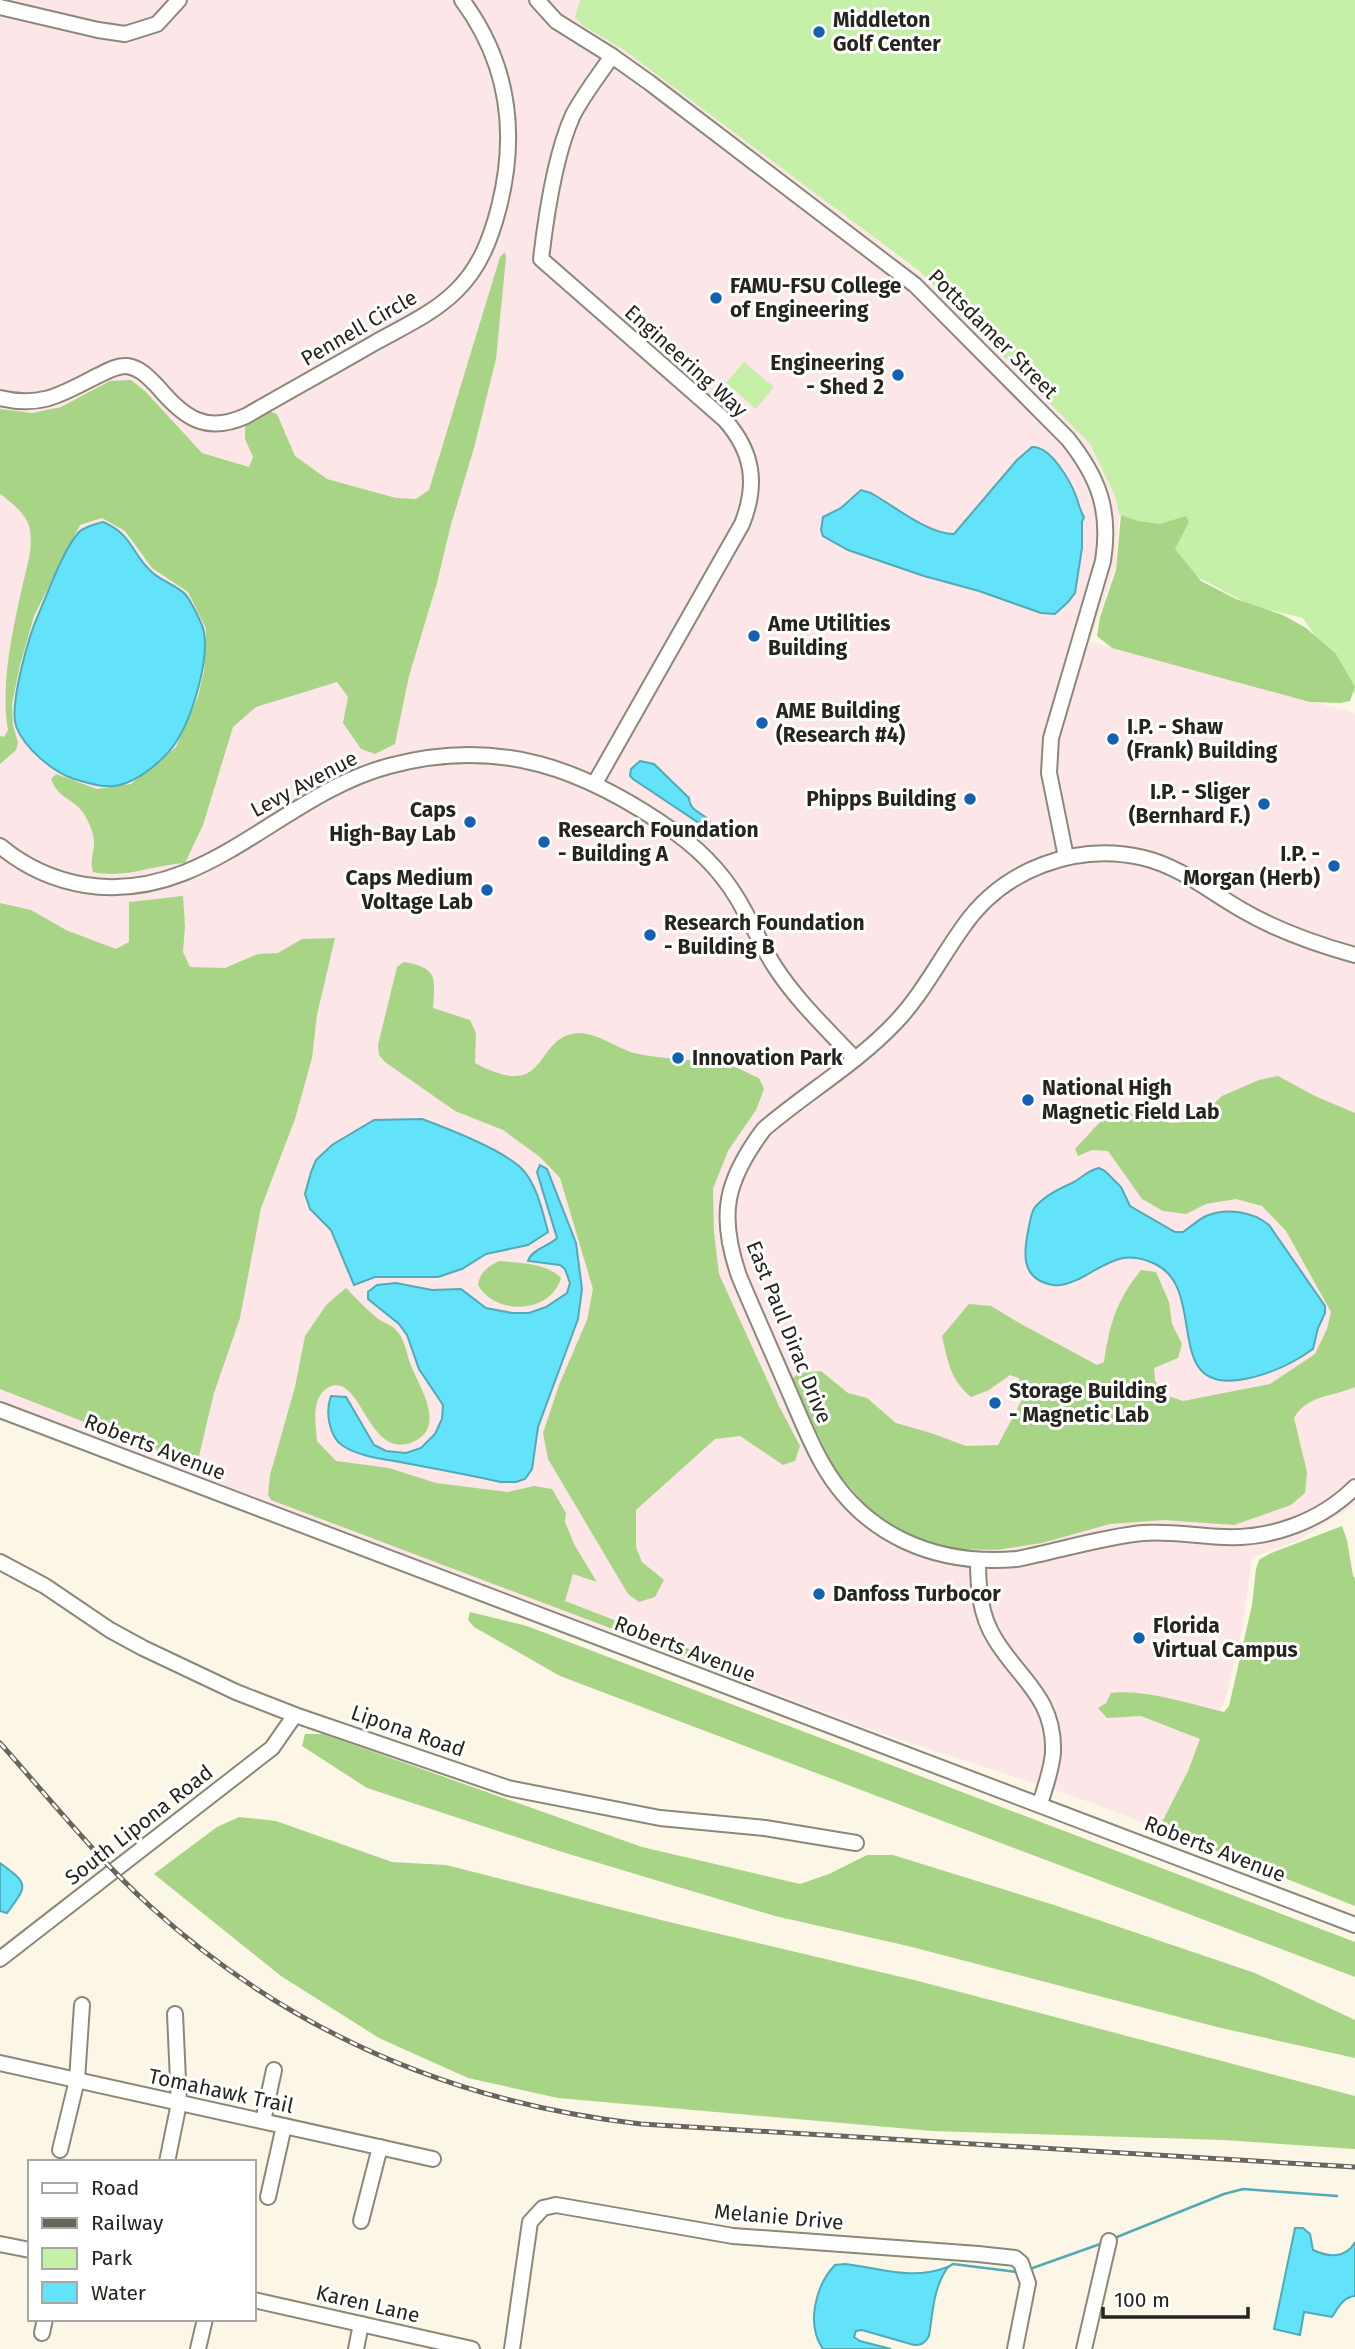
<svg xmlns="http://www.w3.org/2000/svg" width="1355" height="2349" font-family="'Fira Sans',sans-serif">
  <rect width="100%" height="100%" fill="#fbf6e6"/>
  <!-- education -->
  <path fill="#fce6e7" d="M0 0H851L819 196 919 272 1090 444 1115 496 1119 514 1116 565 1090 642 1355 713V1505L1297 1541 1252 1557 1242 1629 1226 1697 1212 1729 1159 1828 1070 1795 883 1734 0 1403Z"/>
  <!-- green -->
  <g fill="#c6f0a7">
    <path d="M580 0H1355V694L1303 618 1250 605 1179 567 1168 534 1119 514 1115 496 1090 444 919 271 624 50 582 25 575 17Z"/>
    <path d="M744 362 774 387 756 409 726 383Z"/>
  </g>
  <!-- forest -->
  <g fill="#a8d585">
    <path d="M505 252 506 258 496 359 474 448 450 528 437 583 409 676 395 744 375 754 361 749 343 723 348 697 337 682 256 707 233 727 203 825 185 863C150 865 128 879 93 872 89 858 95 852 94 840 93 831 87 817 81 810 69 796 60 800 51 779L56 774 97 789 131 784 176 747 198 697 204 671 206 629 188 592 152 568 125 531 102 518 80 525 34 616 20 665 12 704 13 725 18 743 16 750 0 764V736L4 737 8 730C0 684 13 629 23 583 27 566 33 548 30 530 27 514 12 503 0 494V409L32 413 61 407 110 381 131 380 145 391 202 453 249 467 253 457 245 439V425L266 410 277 414 295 456 327 479 396 498 416 499 429 490 500 257Z"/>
    <path d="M1121 515 1138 521 1160 524 1186 516 1189 522 1175 549 1201 581 1236 599 1283 615 1306 628 1336 654 1355 687 1350 701 1340 703 1310 702 1112 648 1097 636 1100 617 1116 570Z"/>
    <path d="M183 896 185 927 183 952 190 967 225 968 258 954 278 953 302 939 335 938 317 1015 312 1058 295 1119 261 1208 240 1318 214 1393 199 1456 194 1465 0 1389V903L31 910 66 930 116 949 129 942V902Z"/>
    <path d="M404 962C438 968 435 977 433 1008L470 1020 476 1033 475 1063C552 1104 532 1035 579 1033 597 1033 617 1048 634 1053 666 1061 703 1058 735 1067 743 1070 751 1075 759 1078L764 1089 756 1110 728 1151 713 1189 714 1232 719 1274 779 1406 800 1446 795 1461 783 1465 740 1436 715 1439 636 1510V1547L642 1562 664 1580 655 1597 639 1602 628 1594 548 1459 543 1433 559 1385 587 1320 593 1289 560 1178 540 1157 503 1130 455 1111 385 1062 379 1055 378 1045 397 967Z"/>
    <path d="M1278 1076 1315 1096 1355 1113V1387C1333 1397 1308 1394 1294 1418L1307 1472 1305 1493 1291 1505 1234 1525 1164 1520 1110 1524 1042 1543 996 1550 954 1549 905 1534 868 1508 835 1470 792 1380 797 1373 821 1371 848 1393 867 1398 896 1423 931 1433 966 1446 998 1445 1022 1400 1019 1378 1010 1375 989 1390 971 1397C950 1379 948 1362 942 1336L969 1304 991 1306 1021 1324 1097 1365 1104 1362C1110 1323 1116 1301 1141 1270L1156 1272 1169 1302 1172 1324 1182 1344 1178 1358 1154 1368 1155 1381 1165 1395 1183 1401 1270 1384 1315 1354 1327 1329 1331 1312 1286 1231 1262 1206 1236 1199 1206 1204 1186 1214 1163 1211 1142 1199 1108 1151 1092 1150 1078 1156 1075 1149 1112 1109 1171 1123 1196 1121 1222 1096 1259 1080Z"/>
    <path d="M499 1261C519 1263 547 1263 561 1278 551 1314 495 1316 478 1285 480 1272 487 1267 499 1261Z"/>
    <path d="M346 1288C356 1298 366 1309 377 1318 382 1322 390 1324 395 1329 406 1339 406 1355 412 1368 421 1389 446 1428 413 1442 367 1461 362 1372 329 1387 310 1397 316 1424 317 1441L336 1461 389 1468 436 1483 508 1492 534 1486 552 1489 566 1513 565 1522 575 1546 597 1582 573 1574 565 1601 728 1664 724 1671 271 1500 268 1495 270 1475 295 1387 305 1336 327 1304Z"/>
    <path d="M1342 1526 1347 1540 1353 1576 1355 1578V1906L1159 1828 1188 1771 1200 1739 1141 1716 1107 1718 1098 1708 1106 1703 1111 1693C1146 1689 1189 1704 1224 1712L1229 1706 1252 1605 1256 1569 1259 1560 1269 1554Z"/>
    <path d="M470 1612 527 1626 1355 1942V1977L560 1676 474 1627 468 1620Z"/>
    <path d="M305 1734H323L642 1847 800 1884 829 1874 867 1855H893L1054 1905 1255 1973 1355 2020V2058L1217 2027 908 1946 775 1916 559 1851 367 1788 302 1746Z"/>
    <path d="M239 1817 276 1821 392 1862 446 1865 665 1921 918 1981 1355 2096V2149L1223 2140 933 2131 558 2098 468 2078 379 2038 281 1976 154 1874 217 1827Z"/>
  </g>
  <!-- water -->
  <g fill="#62e3f9" stroke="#50aab7" stroke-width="2">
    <path d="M1032 447C1051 446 1070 481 1076 496 1079 504 1080 511 1084 517L1082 522V548L1075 593 1068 602 1055 614 1041 613 979 591 924 576 848 550 823 536 821 530 823 517 841 508 861 490 871 493C894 506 928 534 954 534L1017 460Z"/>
    <path d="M103 522C134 535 131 555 154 574 163 581 177 586 185 594 190 599 203 625 204 632 209 661 193 714 178 739 168 756 145 776 126 783 109 790 91 784 74 779 53 772 24 748 16 726 9 704 29 635 39 613 50 588 62 552 79 532 84 527 96 524 103 522Z"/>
    <path d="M640 761 654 764 689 798C690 812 702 812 710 821L709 825 705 827 633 779 630 776 631 769Z"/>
    <path d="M422 1119C449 1129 500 1149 520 1167 536 1181 543 1213 548 1232L528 1245 486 1254 462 1269 438 1277H375L354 1285 331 1230 310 1209 305 1194 311 1172 316 1160 332 1145 374 1120Z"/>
    <path d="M540 1165 547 1169 576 1243 582 1289 578 1319 538 1427 532 1469 525 1479 516 1482H501C469 1475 437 1469 405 1463 385 1459 360 1457 343 1446 329 1437 325 1411 331 1396L346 1397 374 1445 386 1451 406 1453 421 1448 435 1434 442 1419 443 1405 419 1369 407 1335 399 1324 368 1299V1292L377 1285 396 1283 432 1290 461 1289 486 1308 512 1313H529L546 1307 567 1293 570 1283 565 1269 560 1265 528 1261C532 1249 548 1247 557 1238L537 1172Z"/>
    <path d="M1099 1168 1105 1171 1121 1187 1130 1206 1175 1232H1183C1190 1227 1198 1220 1206 1216 1227 1208 1252 1211 1269 1225L1325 1306V1313L1318 1328 1313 1349C1292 1364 1265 1376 1239 1380 1163 1391 1207 1291 1157 1265 1124 1248 1109 1263 1079 1279 1072 1282 1062 1287 1053 1285 1019 1279 1024 1252 1029 1226 1031 1219 1031 1211 1036 1206 1046 1195 1059 1189 1072 1183 1082 1178 1088 1170 1099 1168Z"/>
    <path d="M0 1863C29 1884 28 1885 7 1913L0 1911Z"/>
    <path d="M1295 2228H1303L1310 2234 1313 2250C1328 2257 1346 2259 1355 2242V2296C1343 2297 1338 2308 1332 2317L1304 2312 1300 2335 1274 2329Z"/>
    <path d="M845 2264C882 2268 910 2281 948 2267 933 2288 933 2312 929 2336 925 2343 922 2345 914 2345L862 2330 856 2331 854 2337 860 2341 891 2349H823C806 2325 815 2286 835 2265Z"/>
  </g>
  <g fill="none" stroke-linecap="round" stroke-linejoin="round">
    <!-- stream -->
    <g stroke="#50aab7" stroke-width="2.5">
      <path d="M1112 2239 1224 2194 1243 2189 1337 2196"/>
      <path d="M948 2267 953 2264 1017 2272"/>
      <path d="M1027 2270 1103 2243"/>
    </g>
    <!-- minor casing -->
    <g stroke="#8c8879" stroke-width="18">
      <g id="minor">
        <path d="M537 0 556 21 612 56 650 83 915 285 1068 439C1099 478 1111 511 1103 561L1051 738 1049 773 1066 857"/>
        <path d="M0 7 98 30 125 34 157 24 179 0"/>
        <path d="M0 398C41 408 62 394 97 376 106 372 117 365 127 366 141 368 149 378 158 387 184 418 206 434 246 416 289 391 333 367 376 342 403 327 434 313 456 291 480 268 491 238 499 207 518 132 508 62 462 0"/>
        <path d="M595 783 742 524C758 484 753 452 725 420L541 259C546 216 555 154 573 115 584 94 599 75 612 56"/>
        <path d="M0 846C24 866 54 880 85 885 205 904 280 795 389 766 499 736 586 769 676 833 704 853 729 881 745 912 755 930 764 950 775 967 797 1001 828 1030 855 1059"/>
        <path d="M1355 955C1315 944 1278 931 1242 910 1210 892 1181 867 1144 858 1076 842 1003 869 963 927 940 959 922 995 895 1023 856 1064 807 1092 764 1129 725 1181 718 1215 739 1276 755 1314 772 1352 788 1389 799 1414 809 1440 822 1463 863 1536 936 1566 1017 1559 1059 1551 1101 1537 1143 1533 1170 1531 1197 1536 1224 1537 1272 1539 1321 1521 1355 1487"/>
        <path d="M0 1410 1355 1925"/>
        <path d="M978 1560C978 1588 980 1615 995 1639 1019 1679 1055 1698 1053 1752 1052 1769 1045 1787 1040 1804"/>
        <path d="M0 1562 45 1586 110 1630 143 1648 236 1692 295 1715 508 1788 660 1818 765 1828 856 1843"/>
        <path d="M0 1959 272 1748 295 1715"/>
        <path d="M0 2063 433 2159"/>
        <path d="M263 2121 274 2070"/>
        <path d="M60 2150 77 2080 82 2005"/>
        <path d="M167 2162 179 2103 175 2014"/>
        <path d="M268 2197 284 2126"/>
        <path d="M361 2221 380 2147"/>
        <path d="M0 2244 30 2250"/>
        <path d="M254 2300 472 2349"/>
        <path d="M42 2333 45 2319"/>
        <path d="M198 2349 205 2319"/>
        <path d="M356 2349 361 2324"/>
        <path d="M512 2349 530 2222 543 2208 556 2205 733 2236 978 2254 1015 2258 1021 2263 1028 2283 1015 2349"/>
        <path d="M1084 2349 1109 2241"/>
      </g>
    </g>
    <!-- minor -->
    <use href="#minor" stroke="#fff" stroke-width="14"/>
    <!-- rail casing -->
    <g stroke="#68655c" stroke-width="5">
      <path id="rail" d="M0 1743C49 1798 96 1857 151 1907 289 2032 455 2103 641 2124L1355 2167"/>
    </g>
    <!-- rail -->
    <use href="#rail" stroke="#fff" stroke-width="2.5" stroke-dasharray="8" stroke-linecap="butt"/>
  </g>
  <!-- markers -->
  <g fill="#1361b0" stroke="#fff" stroke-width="2.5">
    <circle cx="819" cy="32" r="7"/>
    <circle cx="716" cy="298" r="7"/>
    <circle cx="898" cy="375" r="7"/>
    <circle cx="754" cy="636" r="7"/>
    <circle cx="762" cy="723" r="7"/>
    <circle cx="1113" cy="739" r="7"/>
    <circle cx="970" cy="799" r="7"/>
    <circle cx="1264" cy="804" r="7"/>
    <circle cx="470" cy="822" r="7"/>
    <circle cx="544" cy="842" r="7"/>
    <circle cx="1334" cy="866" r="7"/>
    <circle cx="487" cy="890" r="7"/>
    <circle cx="650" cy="935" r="7"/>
    <circle cx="678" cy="1058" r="7"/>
    <circle cx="1028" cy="1100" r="7"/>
    <circle cx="995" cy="1403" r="7"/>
    <circle cx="819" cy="1594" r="7"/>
    <circle cx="1139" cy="1638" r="7"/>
  </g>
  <g text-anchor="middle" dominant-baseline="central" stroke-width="6" stroke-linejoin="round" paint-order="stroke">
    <!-- poi labels -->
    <g font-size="21" font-weight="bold" fill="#26241e" stroke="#fff" text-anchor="start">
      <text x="833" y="20">Middleton<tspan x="833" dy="24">Golf Center</tspan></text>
      <text x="730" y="286">FAMU-FSU College<tspan x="730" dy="24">of Engineering</tspan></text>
      <text x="884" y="363" text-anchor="end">Engineering<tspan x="884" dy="24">- Shed 2</tspan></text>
      <text x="768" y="624">Ame Utilities<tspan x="768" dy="24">Building</tspan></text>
      <text x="776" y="711">AME Building<tspan x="776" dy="24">(Research #4)</tspan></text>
      <text x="1127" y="727">I.P. - Shaw<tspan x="1127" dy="24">(Frank) Building</tspan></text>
      <text x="1250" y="792" text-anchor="end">I.P. - Sliger<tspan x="1250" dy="24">(Bernhard F.)</tspan></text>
      <text x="956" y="799" text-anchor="end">Phipps Building</text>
      <text x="456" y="810" text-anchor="end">Caps<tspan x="456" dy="24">High-Bay Lab</tspan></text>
      <text x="558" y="830">Research Foundation<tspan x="558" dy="24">- Building A</tspan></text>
      <text x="1320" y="854" text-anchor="end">I.P. -<tspan x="1320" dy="24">Morgan (Herb)</tspan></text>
      <text x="473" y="878" text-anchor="end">Caps Medium<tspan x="473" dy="24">Voltage Lab</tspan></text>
      <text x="664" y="923">Research Foundation<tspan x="664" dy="24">- Building B</tspan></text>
      <text x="692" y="1058">Innovation Park</text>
      <text x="1042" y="1088">National High<tspan x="1042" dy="24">Magnetic Field Lab</tspan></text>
      <text x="1009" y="1391">Storage Building<tspan x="1009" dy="24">- Magnetic Lab</tspan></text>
      <text x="833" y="1594">Danfoss Turbocor</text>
      <text x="1153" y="1626">Florida<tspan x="1153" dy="24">Virtual Campus</tspan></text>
    </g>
    <!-- street labels -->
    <g font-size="21" fill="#26241e" stroke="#fff">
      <text transform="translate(359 328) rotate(-30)">Pennell Circle</text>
      <text transform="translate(993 334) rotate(45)">Pottsdamer Street</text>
      <text transform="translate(686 361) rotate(42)">Engineering Way</text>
      <text transform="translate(304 784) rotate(-28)">Levy Avenue</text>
      <text transform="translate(789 1332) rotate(68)">East Paul Dirac Drive</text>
      <text transform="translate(155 1447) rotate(21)">Roberts Avenue</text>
      <text transform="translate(685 1649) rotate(21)">Roberts Avenue</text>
      <text transform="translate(408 1731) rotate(19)">Lipona Road</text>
      <text transform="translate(139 1825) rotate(-38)">South Lipona Road</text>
      <text transform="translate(1215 1849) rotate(21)">Roberts Avenue</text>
      <text transform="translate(221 2091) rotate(12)">Tomahawk Trail</text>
      <text transform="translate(779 2217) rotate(5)">Melanie Drive</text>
      <text transform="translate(368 2304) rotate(13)">Karen Lane</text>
    </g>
  </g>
  <!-- legend -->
  <rect x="28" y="2160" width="228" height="161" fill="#ffffff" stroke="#a8a7a5" stroke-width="2"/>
  <rect x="42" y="2183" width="35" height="10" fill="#ffffff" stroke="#a8a7a5" stroke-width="2"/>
  <text x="91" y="2195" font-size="21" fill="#26241e">Road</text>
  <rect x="42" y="2218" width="35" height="10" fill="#68655c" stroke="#a8a7a5" stroke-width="2"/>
  <text x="91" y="2230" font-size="21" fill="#26241e">Railway</text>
  <rect x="42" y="2248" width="35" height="21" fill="#c6f0a7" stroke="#a8a7a5" stroke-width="2"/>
  <text x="91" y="2265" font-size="21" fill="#26241e">Park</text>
  <rect x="42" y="2282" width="35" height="21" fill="#62e3f9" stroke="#a8a7a5" stroke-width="2"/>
  <text x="91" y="2300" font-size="21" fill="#26241e">Water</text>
  <!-- scale -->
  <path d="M1103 2307v10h145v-10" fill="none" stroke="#26241e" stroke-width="3.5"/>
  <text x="1114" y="2307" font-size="21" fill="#26241e" stroke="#ffffff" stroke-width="5" paint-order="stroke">100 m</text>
</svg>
